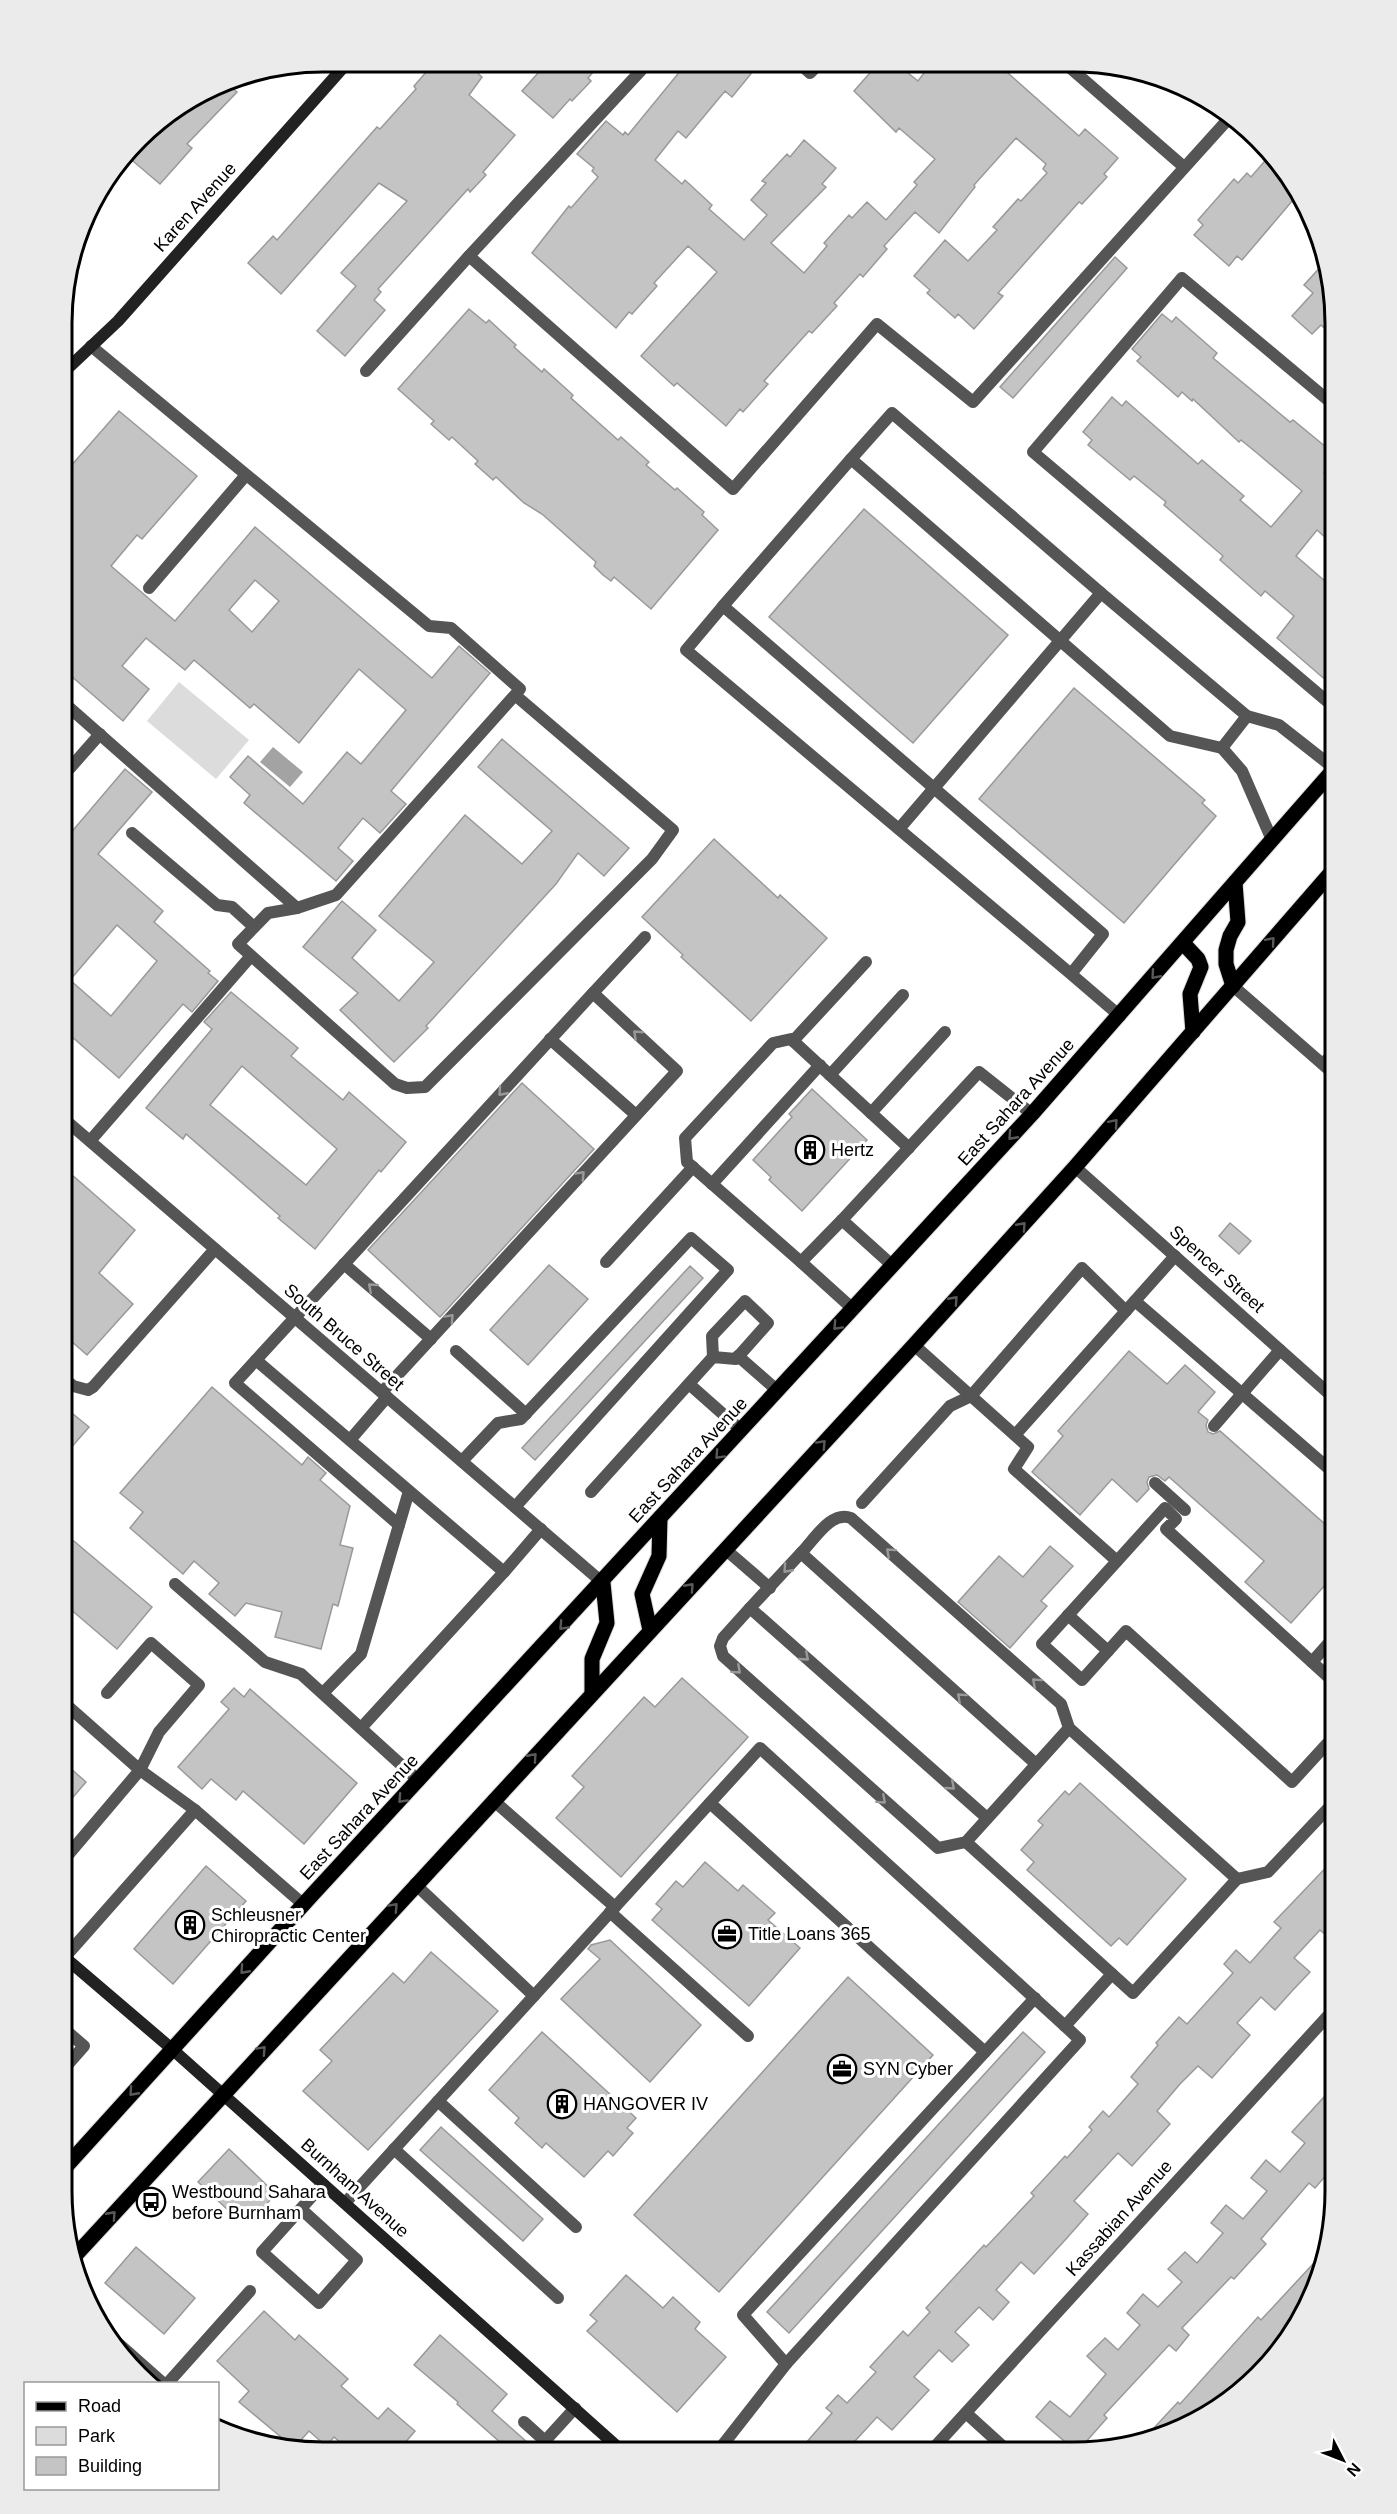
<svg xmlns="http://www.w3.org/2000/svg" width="1397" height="2514" font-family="Arial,sans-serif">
  <rect width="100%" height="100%" fill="#fff"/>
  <!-- green -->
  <path fill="#dcdcdc" d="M179 682 249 740 216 779 147 721Z"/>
  <!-- water -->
  <path fill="#a3a3a3" d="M273 747 303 772 290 787 260 762Z"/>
  <!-- building -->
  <g fill="#c4c4c4" stroke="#999" stroke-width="1.5" fill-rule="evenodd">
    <path d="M435 62H466L482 77 469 95 515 135 483 172 486 175 470 192 468 189 378 289 381 292 374 300 385 310 345 356 317 331 356 286 341 273 407 201 379 183 281 294 248 263 273 236 277 240 377 127 380 129 416 89 414 86Z"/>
    <path d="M547 63H601L588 78 591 81 572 101 570 99 553 118 522 91Z"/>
    <path d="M686 64H759L732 97 725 91 686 138 678 131 655 160 682 184 685 180 712 205 709 209 744 240 767 215 751 200 766 183 762 181 787 154 790 157 804 140 836 168 822 184 826 187 771 243 804 273 827 246 824 243 849 215 852 218 867 202 886 220 917 185 914 182 935 159 899 128 896 132 854 91 877 65H898L918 81 930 65 1000 66 1079 136 1085 129 1118 158 1104 174 1107 177 1082 204 1079 202 998 293 1003 296 974 329 958 314 955 318 927 293 930 290 914 276 945 240 968 261 997 230 993 227 1018 199 1021 201 1047 173 1043 169 1046 164 1016 138 974 185 975 187 939 233 915 212 884 246 887 249 863 277 860 274 834 303 837 306 812 333 809 331 764 381 768 384 743 412 740 409 726 426 677 383 674 386 641 356 717 272 688 246 654 283 657 286 632 314 629 312 616 328 532 253 569 206 571 208 598 177 592 171 594 168 577 154 606 121 623 135 625 132 628 135Z"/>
    <path d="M223 81 237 92 187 144 192 148 160 184 127 156 150 127Z"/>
    <path d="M1271 154 1291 177 1299 193 1242 260 1237 256 1229 266 1194 235 1203 225 1198 220 1234 179 1238 183 1247 173 1251 177Z"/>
    <path d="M1115 257 1127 268 1013 398 1000 387Z"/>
    <path d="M1325 262 1335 323V338L1321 325 1312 334 1292 316 1313 293 1304 285Z"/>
    <path d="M469 309 486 323 489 320 516 345 514 347 542 372 544 369 573 395 571 398 618 440 621 437 649 462 646 465 675 490 677 488 704 512 702 515 718 530 651 609 614 577 611 581 603 575 594 566 596 562 542 514 524 503 496 477 493 480 475 464 478 461 452 437 449 440 431 424 434 421 398 389Z"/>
    <path d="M1162 314 1172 322 1176 317 1217 353 1213 358 1290 422 1293 420 1332 452 1328 457 1334 462 1324 473 1335 482V546L1317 530 1296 556 1326 582 1335 572V673L1328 682 1277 638 1294 616 1265 591 1261 596 1220 560 1223 556 1164 505 1166 502 1134 476 1130 480 1088 445 1092 440 1083 432 1112 397 1122 406 1126 401 1198 464 1202 460 1244 496 1240 500 1271 527 1302 491 1257 453 1241 440 1239 442 1193 399 1192 401 1182 392 1178 397 1137 361 1141 357 1132 349Z"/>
    <path d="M119 411 197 476 142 539 137 535 111 566 175 621 255 527 432 678 459 646 490 673 391 791 406 804 380 833 363 818 338 848 353 861 336 881 244 803 250 795 230 777 248 756 303 804 347 752 361 764 406 710 359 669 299 743 254 704 250 708 194 660 185 670 146 638 122 666 149 689 123 721 63 669V475ZM255 580 279 601 252 632 229 610Z"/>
    <path d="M864 509 1008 635 913 743 769 617Z"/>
    <path d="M1074 688 1205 800 1202 803 1216 816 1124 923 979 799Z"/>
    <path d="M502 739 629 848 604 876 578 853 556 884 426 1026 428 1028 394 1062 340 1010 358 993 303 947 342 901 376 930 352 958 399 1001 434 962 379 916 465 815 522 864 552 831 478 767Z"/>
    <path d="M125 769 152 792 98 854 163 911 154 922 210 971 208 973 218 981 192 1012 183 1004 119 1078 63 1029V842ZM117 925 157 961 111 1016 70 980Z"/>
    <path d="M714 839 778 898 780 895 827 938 751 1021 681 957 683 955 642 917Z"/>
    <path d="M231 992 298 1048 291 1056 343 1100 349 1092 406 1142 381 1172 379 1170 315 1249 278 1218 280 1216 186 1134 183 1139 146 1108 212 1029 204 1022ZM242 1066 337 1149 306 1185 210 1105Z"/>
    <path d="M522 1083 594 1149 440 1317 368 1250Z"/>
    <path d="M812 1089 867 1140 802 1211 769 1180 771 1177 753 1160 792 1117 789 1114Z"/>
    <path d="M63 1167 135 1230 99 1273 133 1304 87 1355 62 1333Z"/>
    <path d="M1230 1223 1251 1241 1239 1254 1219 1236Z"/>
    <path d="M549 1265 588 1299 528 1365 490 1330Z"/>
    <path d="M690 1266 703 1278 535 1460 522 1448Z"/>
    <path d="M1129 1351 1167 1384 1185 1365 1215 1392 1198 1412 1208 1420 1206 1425 1208 1432 1213 1434 1220 1431 1335 1533V1574L1291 1623 1245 1582 1264 1561 1169 1477 1165 1481 1157 1475 1149 1477 1147 1482 1149 1489 1137 1502 1112 1479 1080 1515 1032 1472 1063 1436 1058 1431Z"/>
    <path d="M212 1387 302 1465 308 1457 326 1473 320 1480 350 1506 340 1545 353 1548 338 1606 333 1604 321 1649 275 1637 282 1612 246 1603 235 1616 209 1594 219 1583 194 1561 183 1574 130 1528 143 1512 120 1493Z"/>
    <path d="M62 1405 89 1427 62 1458Z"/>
    <path d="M62 1531 152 1607 117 1649 62 1602Z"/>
    <path d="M1050 1546 1073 1566 1041 1601 1047 1606 1010 1648 958 1602 999 1556 1023 1577Z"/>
    <path d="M682 1678 748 1737 621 1877 556 1818 584 1787 572 1776 644 1697 655 1707Z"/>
    <path d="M234 1688 244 1697 250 1689 357 1783 304 1844 243 1791 236 1800 211 1779 202 1789 178 1767 229 1709 221 1702Z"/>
    <path d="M62 1761 86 1782 62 1810Z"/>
    <path d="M1080 1783 1186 1879 1127 1945 1119 1938 1111 1946 1027 1870 1034 1862 1021 1850 1043 1825 1038 1821 1065 1791 1069 1795Z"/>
    <path d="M1335 1858V1943L1320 1930 1294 1958 1310 1972 1292 1991 1275 2010 1261 1997 1237 2023 1250 2035 1212 2078 1198 2066 1180 2084 1157 2111 1170 2124 1132 2166 1118 2153 1074 2201 1088 2214 1066 2239 1034 2274 1021 2262 996 2290 1009 2302 993 2320 979 2307 955 2332 969 2345 952 2362 939 2350 914 2377 929 2390 892 2430 877 2417 845 2452H798L832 2413 826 2408 838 2395 847 2403 876 2372 870 2367 903 2331 908 2336 930 2312 926 2308 984 2245 986 2247 1034 2196 1031 2193 1065 2156 1067 2158 1092 2130 1089 2127 1103 2111 1109 2117 1138 2084 1131 2077 1158 2045 1156 2043 1179 2017 1187 2024 1233 1973 1224 1964 1236 1950 1250 1963 1281 1928 1274 1922Z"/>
    <path d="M705 1862 738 1891 743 1885 775 1913 768 1920 800 1948 749 2006 652 1920 662 1909 656 1904 676 1881 683 1887Z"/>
    <path d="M206 1866 246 1901 173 1984 134 1949Z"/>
    <path d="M610 1940 701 2025 650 2082 561 1999 600 1959 588 1949 591 1945Z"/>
    <path d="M431 1952 498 2011 368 2150 303 2091 332 2061 320 2050 393 1973 404 1983Z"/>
    <path d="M848 1977 933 2055 719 2292 634 2215Z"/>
    <path d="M542 2032 636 2118 627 2128 633 2133 613 2156 608 2151 584 2177 546 2143 542 2148 515 2123 519 2118 489 2090Z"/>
    <path d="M1023 2032 1045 2052 789 2333 767 2312Z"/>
    <path d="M1335 2085V2165L1315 2188 1309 2183 1261 2239 1266 2244 1234 2279 1231 2277 1182 2328 1189 2335 1176 2351 1169 2345 1104 2415 1107 2418 1077 2452 1036 2417 1050 2401 1070 2417 1106 2374 1087 2356 1105 2338 1118 2350 1140 2325 1127 2313 1143 2294 1158 2307 1182 2282 1168 2269 1185 2252 1197 2263 1223 2233 1211 2223 1226 2205 1243 2219 1267 2191 1251 2178 1266 2160 1280 2172 1305 2143 1292 2132Z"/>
    <path d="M441 2127 543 2219 523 2241 420 2150Z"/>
    <path d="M229 2149 276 2194 252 2219 236 2204 229 2211 198 2182Z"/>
    <path d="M136 2247 195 2298 164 2334 105 2283Z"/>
    <path d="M1325 2251 1316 2291 1305 2310 1279 2337 1286 2343 1281 2351 1220 2408 1159 2439 1141 2442 1178 2402 1180 2404 1258 2317 1261 2320Z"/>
    <path d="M626 2275 663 2308 673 2297 700 2322 695 2329 726 2357 677 2412 587 2331 597 2321 590 2315Z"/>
    <path d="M264 2311 295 2340 299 2335 348 2379 341 2386 378 2419 388 2408 415 2431 398 2451 349 2450 334 2437 326 2446 309 2431 294 2448 239 2402 249 2391 217 2361Z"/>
    <path d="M440 2335 507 2394 492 2411 537 2451H510L457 2404 458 2402 414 2365Z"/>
  </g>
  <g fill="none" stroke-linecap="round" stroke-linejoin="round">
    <!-- primary casing -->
    <g stroke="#dbdbdb" stroke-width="17">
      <g id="primary">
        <path d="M1183 943 1198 959 1201 967 1190 994 1193 1032"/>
        <path d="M1233 986 1226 964V950L1230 936 1238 922 1235 883"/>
        <path d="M650 1630 642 1594 659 1556 660 1518"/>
        <path d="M592 1691V1659L607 1623 603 1583"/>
        <path d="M62 2171 312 1895 1032 1114 1335 768"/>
        <path d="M73 2258 914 1345 1075 1167 1335 868"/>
      </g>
    </g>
    <!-- lane -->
    <g stroke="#555" stroke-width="12">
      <path d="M647 64 469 256 733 489 877 324 973 402 1231 116"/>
      <path d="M800 64 810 73 818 65"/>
      <path d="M1068 66 1184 167"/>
      <path d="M91 346 429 626 451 628 520 689 515 695 336 895 297 908 268 913 238 944 395 1084 407 1088 425 1087 652 859 673 830 515 695"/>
      <path d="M366 371 469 256"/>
      <path d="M149 588 246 475"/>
      <path d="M1101 593 892 413 851 459 1170 736 1222 748"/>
      <path d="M723 606 851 459"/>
      <path d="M63 702 297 908"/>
      <path d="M1335 708 1033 452 1182 278 1335 406"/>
      <path d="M1247 716 1222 748 1242 771 1272 840"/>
      <path d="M63 776 100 734"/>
      <path d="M899 829 1101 593 1247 716 1279 725 1335 769"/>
      <path d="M132 833 217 905 232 907 254 927"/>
      <path d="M1071 974 686 650 723 606 1103 934 1071 974 1120 1016"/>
      <path d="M593 993 645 937"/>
      <path d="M550 1039 636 1115"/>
      <path d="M793 1041 866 962"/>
      <path d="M1323 1064 1335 1051"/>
      <path d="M830 1075 903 995"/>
      <path d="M871 1113 945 1032"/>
      <path d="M90 1141 251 956"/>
      <path d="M712 1184 820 1065"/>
      <path d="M842 1220 801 1262 853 1309"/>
      <path d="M606 1262 693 1167"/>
      <path d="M801 1262 687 1162 685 1138 773 1043 791 1039 909 1148"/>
      <path d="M344 1264 431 1339"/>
      <path d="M893 1266 842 1220 979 1072 1032 1114"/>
      <path d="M1135 1301 1335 1474"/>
      <path d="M914 1345 1028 1447 1014 1469 1117 1561"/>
      <path d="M456 1351 526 1414"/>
      <path d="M738 1356 778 1391"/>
      <path d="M256 1360 593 993 677 1071 382 1392"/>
      <path d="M62 1377 73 1386 88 1390 93 1387 215 1249"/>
      <path d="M689 1384 741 1430"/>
      <path d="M1214 1426 1280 1350"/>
      <path d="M1015 1435 1175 1256"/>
      <path d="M350 1440 387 1397"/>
      <path d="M462 1461 498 1423 521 1419 691 1238 728 1270 515 1507"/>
      <path d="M1155 1483 1185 1510"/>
      <path d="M591 1492 713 1357 736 1359 768 1323 745 1301 712 1336 713 1357"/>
      <path d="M862 1503 950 1406 971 1396 1082 1268 1126 1311"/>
      <path d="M399 1525 235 1383 256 1360 504 1572 541 1529"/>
      <path d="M725 1549 770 1588"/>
      <path d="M801 1553C814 1540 831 1510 851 1518L1061 1704 1069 1728 1237 1879 1133 1993 966 1842"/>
      <path d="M175 1584 265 1662 301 1674 419 1781"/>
      <path d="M750 1608 723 1638 720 1646 723 1656 938 1848 966 1842 1069 1728"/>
      <path d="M1068 1615 1108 1651"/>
      <path d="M62 1651 65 1647 62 1645"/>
      <path d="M1312 1662 1335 1636"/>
      <path d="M323 1693 361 1654 409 1491"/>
      <path d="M62 1701 140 1770 195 1810 304 1905"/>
      <path d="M361 1728 504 1572"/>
      <path d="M1335 1735 1292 1782 1126 1631 1082 1680 1042 1644 1165 1508 1176 1519 1166 1529 1335 1683"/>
      <path d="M493 1800 615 1907"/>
      <path d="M710 1803 985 2052 1035 1998"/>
      <path d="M987 1818 750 1608 801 1553 1036 1764"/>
      <path d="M62 1862 140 1770 159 1732 199 1685 151 1643 107 1693"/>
      <path d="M1237 1879 1268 1872 1335 1801"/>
      <path d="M415 1884 534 1996"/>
      <path d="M610 1912 748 2036"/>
      <path d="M65 1957 195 1810"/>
      <path d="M62 2071 84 2046 62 2027"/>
      <path d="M438 2101 576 2227"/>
      <path d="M394 2149 558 2298"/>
      <path d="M345 2203 760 1748 1065 2026 1112 1974"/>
      <path d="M301 2209 357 2260 319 2303 262 2252 323 2184"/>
      <path d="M786 2364 743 2315 985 2052"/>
      <path d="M167 2384 250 2291"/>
      <path d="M524 2422 556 2451"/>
      <path d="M545 2441 575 2408"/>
      <path d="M718 2451 786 2364 1080 2040 1065 2026"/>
    </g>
    <!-- street -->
    <g stroke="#555" stroke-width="12">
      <path d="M1233 986 1335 1075"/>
      <path d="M63 1118 603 1583"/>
      <path d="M1075 1167 1335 1399"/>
      <path d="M102 2329 164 2384"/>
      <path d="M966 2413 1009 2452"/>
      <path d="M930 2452 1335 2008"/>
    </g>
    <!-- secondary -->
    <g stroke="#222" stroke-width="12">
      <path d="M64 372 118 321 348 62"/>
      <path d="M62 1955 172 2049 622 2451"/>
    </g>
    <!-- primary -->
    <use href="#primary" stroke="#000" stroke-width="15"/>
  </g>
  <!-- one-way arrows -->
  <defs><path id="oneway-chevron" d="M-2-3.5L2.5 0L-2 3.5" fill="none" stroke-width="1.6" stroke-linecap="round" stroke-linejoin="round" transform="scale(1.5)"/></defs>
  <g stroke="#595959">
    <use href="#oneway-chevron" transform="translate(1271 941) rotate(-49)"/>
    <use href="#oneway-chevron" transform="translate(1155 975) rotate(131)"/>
    <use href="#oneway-chevron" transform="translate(1114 1123) rotate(-49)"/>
    <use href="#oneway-chevron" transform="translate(1012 1136) rotate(132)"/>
    <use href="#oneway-chevron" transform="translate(1022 1226) rotate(-48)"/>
    <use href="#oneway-chevron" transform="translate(954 1300) rotate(-48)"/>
    <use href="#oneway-chevron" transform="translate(837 1326) rotate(133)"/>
    <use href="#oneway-chevron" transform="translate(822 1444) rotate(-47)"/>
    <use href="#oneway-chevron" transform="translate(719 1455) rotate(133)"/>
    <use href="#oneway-chevron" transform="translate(690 1587) rotate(-48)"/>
    <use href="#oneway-chevron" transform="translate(563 1626) rotate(133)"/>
    <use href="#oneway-chevron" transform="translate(533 1757) rotate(-48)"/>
    <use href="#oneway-chevron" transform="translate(402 1799) rotate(133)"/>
    <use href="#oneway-chevron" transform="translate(394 1907) rotate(-47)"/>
    <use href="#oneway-chevron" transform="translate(244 1970) rotate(132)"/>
    <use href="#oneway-chevron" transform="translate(262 2050) rotate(-47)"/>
    <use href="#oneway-chevron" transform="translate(133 2092) rotate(132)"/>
    <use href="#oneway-chevron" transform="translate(112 2215) rotate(-48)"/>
  </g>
  <g stroke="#999">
    <use href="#oneway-chevron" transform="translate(637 1034) rotate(-137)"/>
    <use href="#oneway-chevron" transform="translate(502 1092) rotate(132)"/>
    <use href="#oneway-chevron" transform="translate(581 1175) rotate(-47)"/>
    <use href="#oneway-chevron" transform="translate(372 1287) rotate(-139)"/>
    <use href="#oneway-chevron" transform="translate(450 1318) rotate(-47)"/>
    <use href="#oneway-chevron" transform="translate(890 1552) rotate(-138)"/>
    <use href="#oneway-chevron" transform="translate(787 1569) rotate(132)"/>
    <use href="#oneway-chevron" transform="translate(805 1657) rotate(41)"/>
    <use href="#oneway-chevron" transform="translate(737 1670) rotate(42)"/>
    <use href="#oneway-chevron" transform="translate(1036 1682) rotate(-138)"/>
    <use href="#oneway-chevron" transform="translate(961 1697) rotate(-138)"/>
    <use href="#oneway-chevron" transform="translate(951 1786) rotate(41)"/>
    <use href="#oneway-chevron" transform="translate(882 1800) rotate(42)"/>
  </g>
  <!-- icons -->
  <defs>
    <g id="building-ring" transform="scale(1.5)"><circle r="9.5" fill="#fff" stroke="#000" stroke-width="1.5"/><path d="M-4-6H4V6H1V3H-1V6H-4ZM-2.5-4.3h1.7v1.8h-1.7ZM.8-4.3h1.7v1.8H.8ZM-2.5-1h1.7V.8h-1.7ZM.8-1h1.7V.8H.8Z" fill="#000"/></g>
    <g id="office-ring" transform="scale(1.5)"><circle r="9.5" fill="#fff" stroke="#000" stroke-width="1.5"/><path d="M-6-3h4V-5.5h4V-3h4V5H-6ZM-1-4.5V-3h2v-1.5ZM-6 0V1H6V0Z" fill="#000"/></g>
    <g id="bus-ring" transform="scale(1.5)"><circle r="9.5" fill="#fff" stroke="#000" stroke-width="1.5"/><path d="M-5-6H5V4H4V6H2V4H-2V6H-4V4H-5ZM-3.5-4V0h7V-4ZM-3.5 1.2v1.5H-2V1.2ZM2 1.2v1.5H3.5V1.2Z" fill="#000"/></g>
  </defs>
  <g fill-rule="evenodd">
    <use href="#building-ring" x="810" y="1150"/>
    <use href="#building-ring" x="190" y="1925"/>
    <use href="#office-ring" x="727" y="1934"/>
    <use href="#office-ring" x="842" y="2069"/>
    <use href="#building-ring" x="562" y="2104"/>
    <use href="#bus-ring" x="151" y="2202"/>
  </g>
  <g text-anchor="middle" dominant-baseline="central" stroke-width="6" stroke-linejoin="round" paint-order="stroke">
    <!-- street labels -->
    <g font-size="18" fill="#000" stroke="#fff">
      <text transform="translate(195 207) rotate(-48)">Karen Avenue</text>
      <text transform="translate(1016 1102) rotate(-48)">East Sahara Avenue</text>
      <text transform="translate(1217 1269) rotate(42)">Spencer Street</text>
      <text transform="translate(344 1337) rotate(41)">South Bruce Street</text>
      <text transform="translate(688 1460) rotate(-47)">East Sahara Avenue</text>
      <text transform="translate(359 1817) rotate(-47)">East Sahara Avenue</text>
      <text transform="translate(355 2188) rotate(42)">Burnham Avenue</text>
      <text transform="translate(1119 2218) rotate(-48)">Kassabian Avenue</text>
    </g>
    <!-- poi labels -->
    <g font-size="18" fill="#000" stroke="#fff" text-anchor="start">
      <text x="831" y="1150">Hertz</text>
      <text x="211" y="1915">Schleusner<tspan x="211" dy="21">Chiropractic Center</tspan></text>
      <text x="748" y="1934">Title Loans 365</text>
      <text x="863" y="2069">SYN Cyber</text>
      <text x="583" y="2104">HANGOVER IV</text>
      <text x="172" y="2192">Westbound Sahara<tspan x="172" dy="21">before Burnham</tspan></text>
    </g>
  </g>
  <!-- crop -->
  <path d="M0 0H1397V2514H0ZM323 72H1074A251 251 0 0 1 1325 323V2191A251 251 0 0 1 1074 2442H323A251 251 0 0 1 72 2191V323A251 251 0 0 1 323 72Z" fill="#ebebeb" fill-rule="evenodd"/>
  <path fill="none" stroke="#000" stroke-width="3" d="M323 72H1074A251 251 0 0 1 1325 323V2191A251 251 0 0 1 1074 2442H323A251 251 0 0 1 72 2191V323A251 251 0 0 1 323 72Z"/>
  <!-- legend -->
  <rect x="24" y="2382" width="195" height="108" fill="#ffffff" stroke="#999999" stroke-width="1.5"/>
  <rect x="36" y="2402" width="30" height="9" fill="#000000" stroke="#999999" stroke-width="1.5"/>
  <text x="78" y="2412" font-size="18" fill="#000000">Road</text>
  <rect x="36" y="2427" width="30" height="18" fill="#dcdcdc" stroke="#999999" stroke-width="1.5"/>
  <text x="78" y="2442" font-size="18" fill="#000000">Park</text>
  <rect x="36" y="2457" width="30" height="18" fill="#c4c4c4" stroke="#999999" stroke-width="1.5"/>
  <text x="78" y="2472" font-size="18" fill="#000000">Building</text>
  <!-- north arrow -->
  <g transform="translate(1343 2460) rotate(132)" stroke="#ffffff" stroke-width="4.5" paint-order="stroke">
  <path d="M0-4.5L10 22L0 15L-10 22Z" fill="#000000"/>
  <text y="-9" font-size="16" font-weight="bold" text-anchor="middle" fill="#000000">N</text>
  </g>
</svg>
